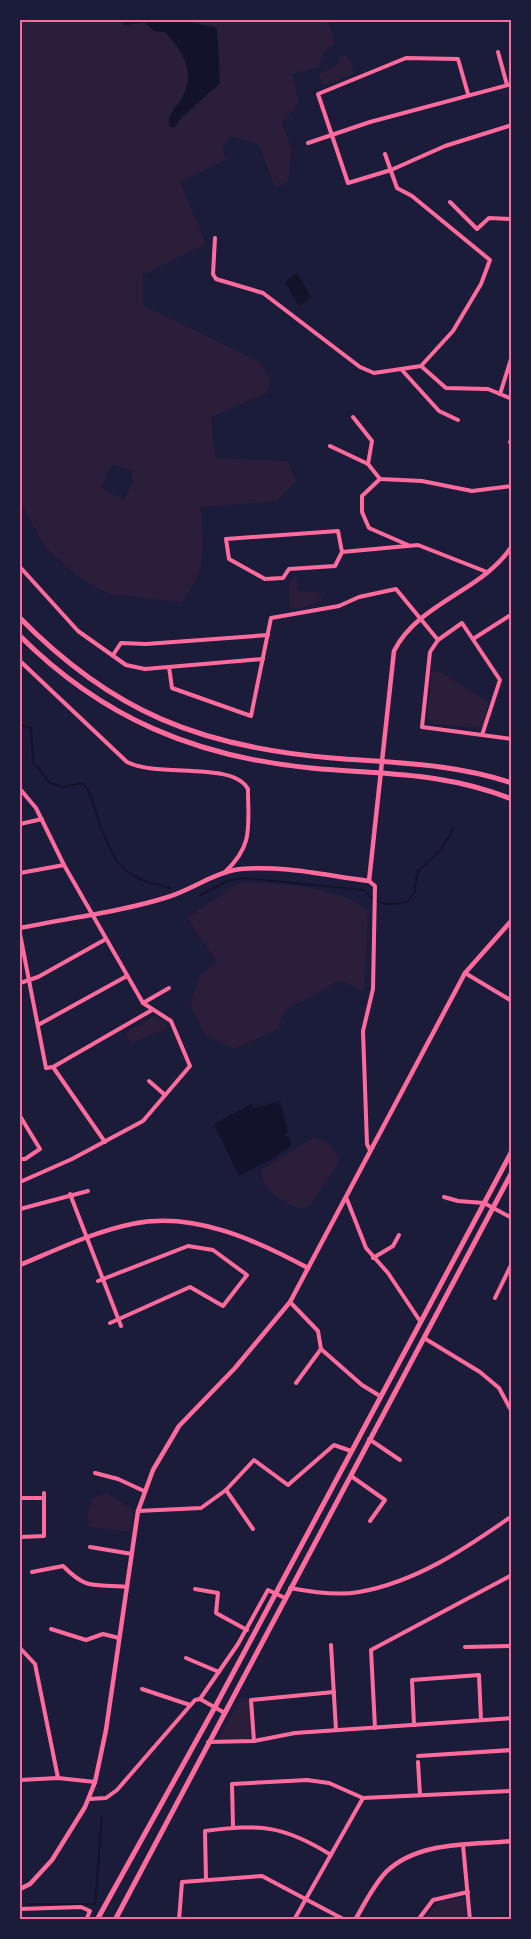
<svg xmlns="http://www.w3.org/2000/svg" width="531" height="1939" font-family="Commissioner,sans-serif">
  <rect width="100%" height="100%" fill="#1b1b3a"/>
  <!-- green -->
  <g fill="#2a1e3b" fill-rule="evenodd">
    <path d="M20 20H132L125 21 124 26 144 22C155 31 156 27 164 32 184 43 192 70 186 90 183 100 173 110 168 118L174 128 180 119 220 83 214 26 194 24 181 20H328L335 43 324 52 319 67 292 74 299 103 282 123 292 149 288 182 276 188 258 144 231 136 223 146 226 160 180 182 206 244 143 275V305L258 361 271 379 267 393 211 417 215 458 288 461 296 481 277 501 201 507C203 549 208 567 182 602L108 594 77 576 46 548 20 502ZM112 464 131 471 133 483 124 499 101 488Z"/>
    <path d="M347 55 355 74 322 86 319 74 338 64 340 57Z"/>
    <path d="M296 574 298 591 317 592 323 599 305 607 290 609 289 583Z"/>
    <path d="M432 671 440 672 489 702 482 728 432 724 427 718Z"/>
    <path d="M240 882C282 884 334 885 368 910L364 992 340 980 285 1011 277 1030 234 1049 205 1035 190 1004 200 975 217 962 187 918Z"/>
    <path d="M154 1016 163 1021 167 1028 131 1044 125 1033Z"/>
    <path d="M313 1138 326 1141 338 1156 339 1163 310 1206 302 1209C287 1205 256 1187 262 1169Z"/>
    <path d="M107 1493 134 1511 129 1532 90 1527 87 1515 92 1498Z"/>
    <path d="M241 1698H249L252 1739 218 1740Z"/>
    <path d="M465 1897 467 1919 422 1920 440 1901Z"/>
  </g>
  <!-- water -->
  <g fill="#12122b">
    <path d="M132 20H181L217 28 220 83 180 119 174 128 169 126C168 115 174 109 180 101 198 74 184 53 165 32L154 31 144 22 123 25 125 21Z"/>
    <path d="M297 273 311 297 299 306 285 282Z"/>
    <path d="M280 1101 288 1132 285 1133V1137L289 1136 291 1145 274 1158 239 1176 214 1124 251 1104 254 1108Z"/>
  </g>
  <g fill="none" stroke-linecap="round" stroke-linejoin="round">
    <!-- stream -->
    <g stroke="#12122b" stroke-width="2">
      <path d="M20 725 31 728 33 762 50 783 63 787 82 783 86 787C93 797 95 810 99 822 116 867 124 878 170 888"/>
      <path d="M200 895 227 881 244 878 364 890C375 905 389 906 407 902L414 893 418 871 440 851 454 828"/>
      <path d="M28 1904H95L102 1817"/>
    </g>
    <!-- minor -->
    <g stroke="#ff6b9d" stroke-width="4">
      <path d="M498 52 507 85"/>
      <path d="M468 94 458 59 406 58 318 94 348 183 391 170 445 146 512 125"/>
      <path d="M308 143 370 122 512 84"/>
      <path d="M450 202 477 229 489 218 512 219"/>
      <path d="M215 238 213 274 216 279 263 293 360 367 374 373 421 366 453 331 481 284 490 260 412 196 397 188 385 154"/>
      <path d="M421 366 446 388 488 389 512 399"/>
      <path d="M401 369 439 411 458 420"/>
      <path d="M500 394 512 356"/>
      <path d="M353 417 372 441 368 464"/>
      <path d="M510 442 512 444"/>
      <path d="M330 446 368 464 380 479 422 481 472 491 512 486"/>
      <path d="M380 479 362 496V512L369 528 408 545"/>
      <path d="M338 531 342 552 335 566 289 569 283 578 265 579 229 559 226 539Z"/>
      <path d="M342 552 418 545 487 572"/>
      <path d="M20 567 78 631 126 665 145 669 263 659"/>
      <path d="M473 639 512 614"/>
      <path d="M113 655 121 643 146 644 268 635"/>
      <path d="M20 661 127 762C158 778 233 761 248 789 248 826 254 845 225 872"/>
      <path d="M169 667 172 688 251 716 271 618 339 606 359 597 396 589 438 640"/>
      <path d="M482 735 500 680 462 623 438 640 430 652 422 727 512 739"/>
      <path d="M20 789 36 808 64 865 143 1003 171 1021 190 1066 143 1121 72 1159 20 1182"/>
      <path d="M20 824 42 819"/>
      <path d="M20 873 64 865"/>
      <path d="M369 881 375 886 373 989 363 1031 367 1144 370 1150"/>
      <path d="M20 934 46 1068 53 1067"/>
      <path d="M465 973 512 1001"/>
      <path d="M20 983 38 977 106 939"/>
      <path d="M143 1003 169 988"/>
      <path d="M38 1025 127 976"/>
      <path d="M149 1081 165 1095"/>
      <path d="M20 1116 40 1149 25 1159H20"/>
      <path d="M105 1142 53 1067 152 1010"/>
      <path d="M70 1194 121 1326"/>
      <path d="M346 1197 366 1248 388 1273 420 1321"/>
      <path d="M444 1197 458 1201 484 1203 512 1218"/>
      <path d="M20 1209 88 1191"/>
      <path d="M373 1258 393 1246 399 1235"/>
      <path d="M98 1281 188 1246 213 1250 247 1275 223 1306 190 1287 110 1323"/>
      <path d="M495 1298 512 1263"/>
      <path d="M290 1302 318 1331 321 1349 296 1383"/>
      <path d="M424 1338 480 1372 499 1388 512 1412"/>
      <path d="M321 1349 362 1385 380 1396"/>
      <path d="M369 1439 400 1460"/>
      <path d="M95 1473 118 1479 144 1491"/>
      <path d="M351 1476 385 1500 370 1521"/>
      <path d="M226 1490 253 1529"/>
      <path d="M20 1498H44"/>
      <path d="M138 1511 201 1508 226 1490 254 1460 288 1485 334 1445 351 1451"/>
      <path d="M20 1537 44 1536V1493"/>
      <path d="M90 1547 132 1554"/>
      <path d="M32 1572 63 1566C89 1592 94 1583 127 1587"/>
      <path d="M290 1588C311 1592 337 1596 359 1592 416 1582 465 1549 512 1516"/>
      <path d="M195 1589 218 1593 216 1613 247 1630"/>
      <path d="M51 1629 86 1640 103 1634 119 1638"/>
      <path d="M331 1645 336 1730"/>
      <path d="M465 1647 512 1646"/>
      <path d="M20 1648 35 1664 58 1778"/>
      <path d="M186 1658 219 1672"/>
      <path d="M142 1689 190 1705"/>
      <path d="M200 1699 223 1712"/>
      <path d="M414 1725 412 1680 479 1675 481 1720"/>
      <path d="M375 1728 371 1650 512 1575"/>
      <path d="M254 1741 251 1700 334 1692"/>
      <path d="M208 1742 254 1741 295 1733 512 1718"/>
      <path d="M418 1756 512 1750"/>
      <path d="M418 1762 420 1795"/>
      <path d="M20 1780 58 1778 95 1782"/>
      <path d="M89 1799 106 1798 117 1790 195 1700 200 1699 238 1644 268 1590 285 1598"/>
      <path d="M233 1827 232 1784 307 1780 329 1783 363 1798 512 1791"/>
      <path d="M463 1845 470 1920"/>
      <path d="M206 1880 205 1831C260 1824 283 1825 331 1855"/>
      <path d="M20 1909 81 1907 90 1911 86 1920"/>
      <path d="M179 1920 182 1882 262 1876 345 1920"/>
      <path d="M294 1920 363 1798"/>
      <path d="M418 1920 433 1900 468 1892"/>
    </g>
    <!-- tertiary -->
    <g stroke="#ff6b9d" stroke-width="4.5">
      <path d="M20 928C69 918 120 912 168 897 193 889 215 872 241 869 283 865 328 876 369 881L394 651C419 602 483 591 512 546"/>
      <path d="M20 1265C56 1250 93 1232 132 1224 193 1211 256 1240 308 1268"/>
      <path d="M20 1889 30 1884 52 1860 85 1807 95 1782 106 1730 138 1511 153 1470 179 1426 235 1368 290 1302 465 973 512 920"/>
      <path d="M355 1920C365 1903 373 1886 386 1872 418 1841 470 1845 512 1841"/>
    </g>
    <!-- secondary -->
    <g stroke="#ff6b9d" stroke-width="5">
      <path d="M20 618C112 712 201 747 332 758 393 763 453 763 512 783"/>
      <path d="M20 636C102 718 196 757 311 768 383 775 441 771 512 799"/>
    </g>
    <!-- primary -->
    <g stroke="#ff6b9d" stroke-width="5">
      <path d="M97 1920 215 1707 512 1151"/>
      <path d="M115 1920 512 1172"/>
    </g>
  </g>
  <!-- border -->
  <rect width="531" height="1939" fill="none" stroke="#1b1b3a" stroke-width="42"/>
  <rect x="21" y="21" width="489" height="1897" fill="none" stroke="#ff6b9d" stroke-width="2"/>
</svg>
